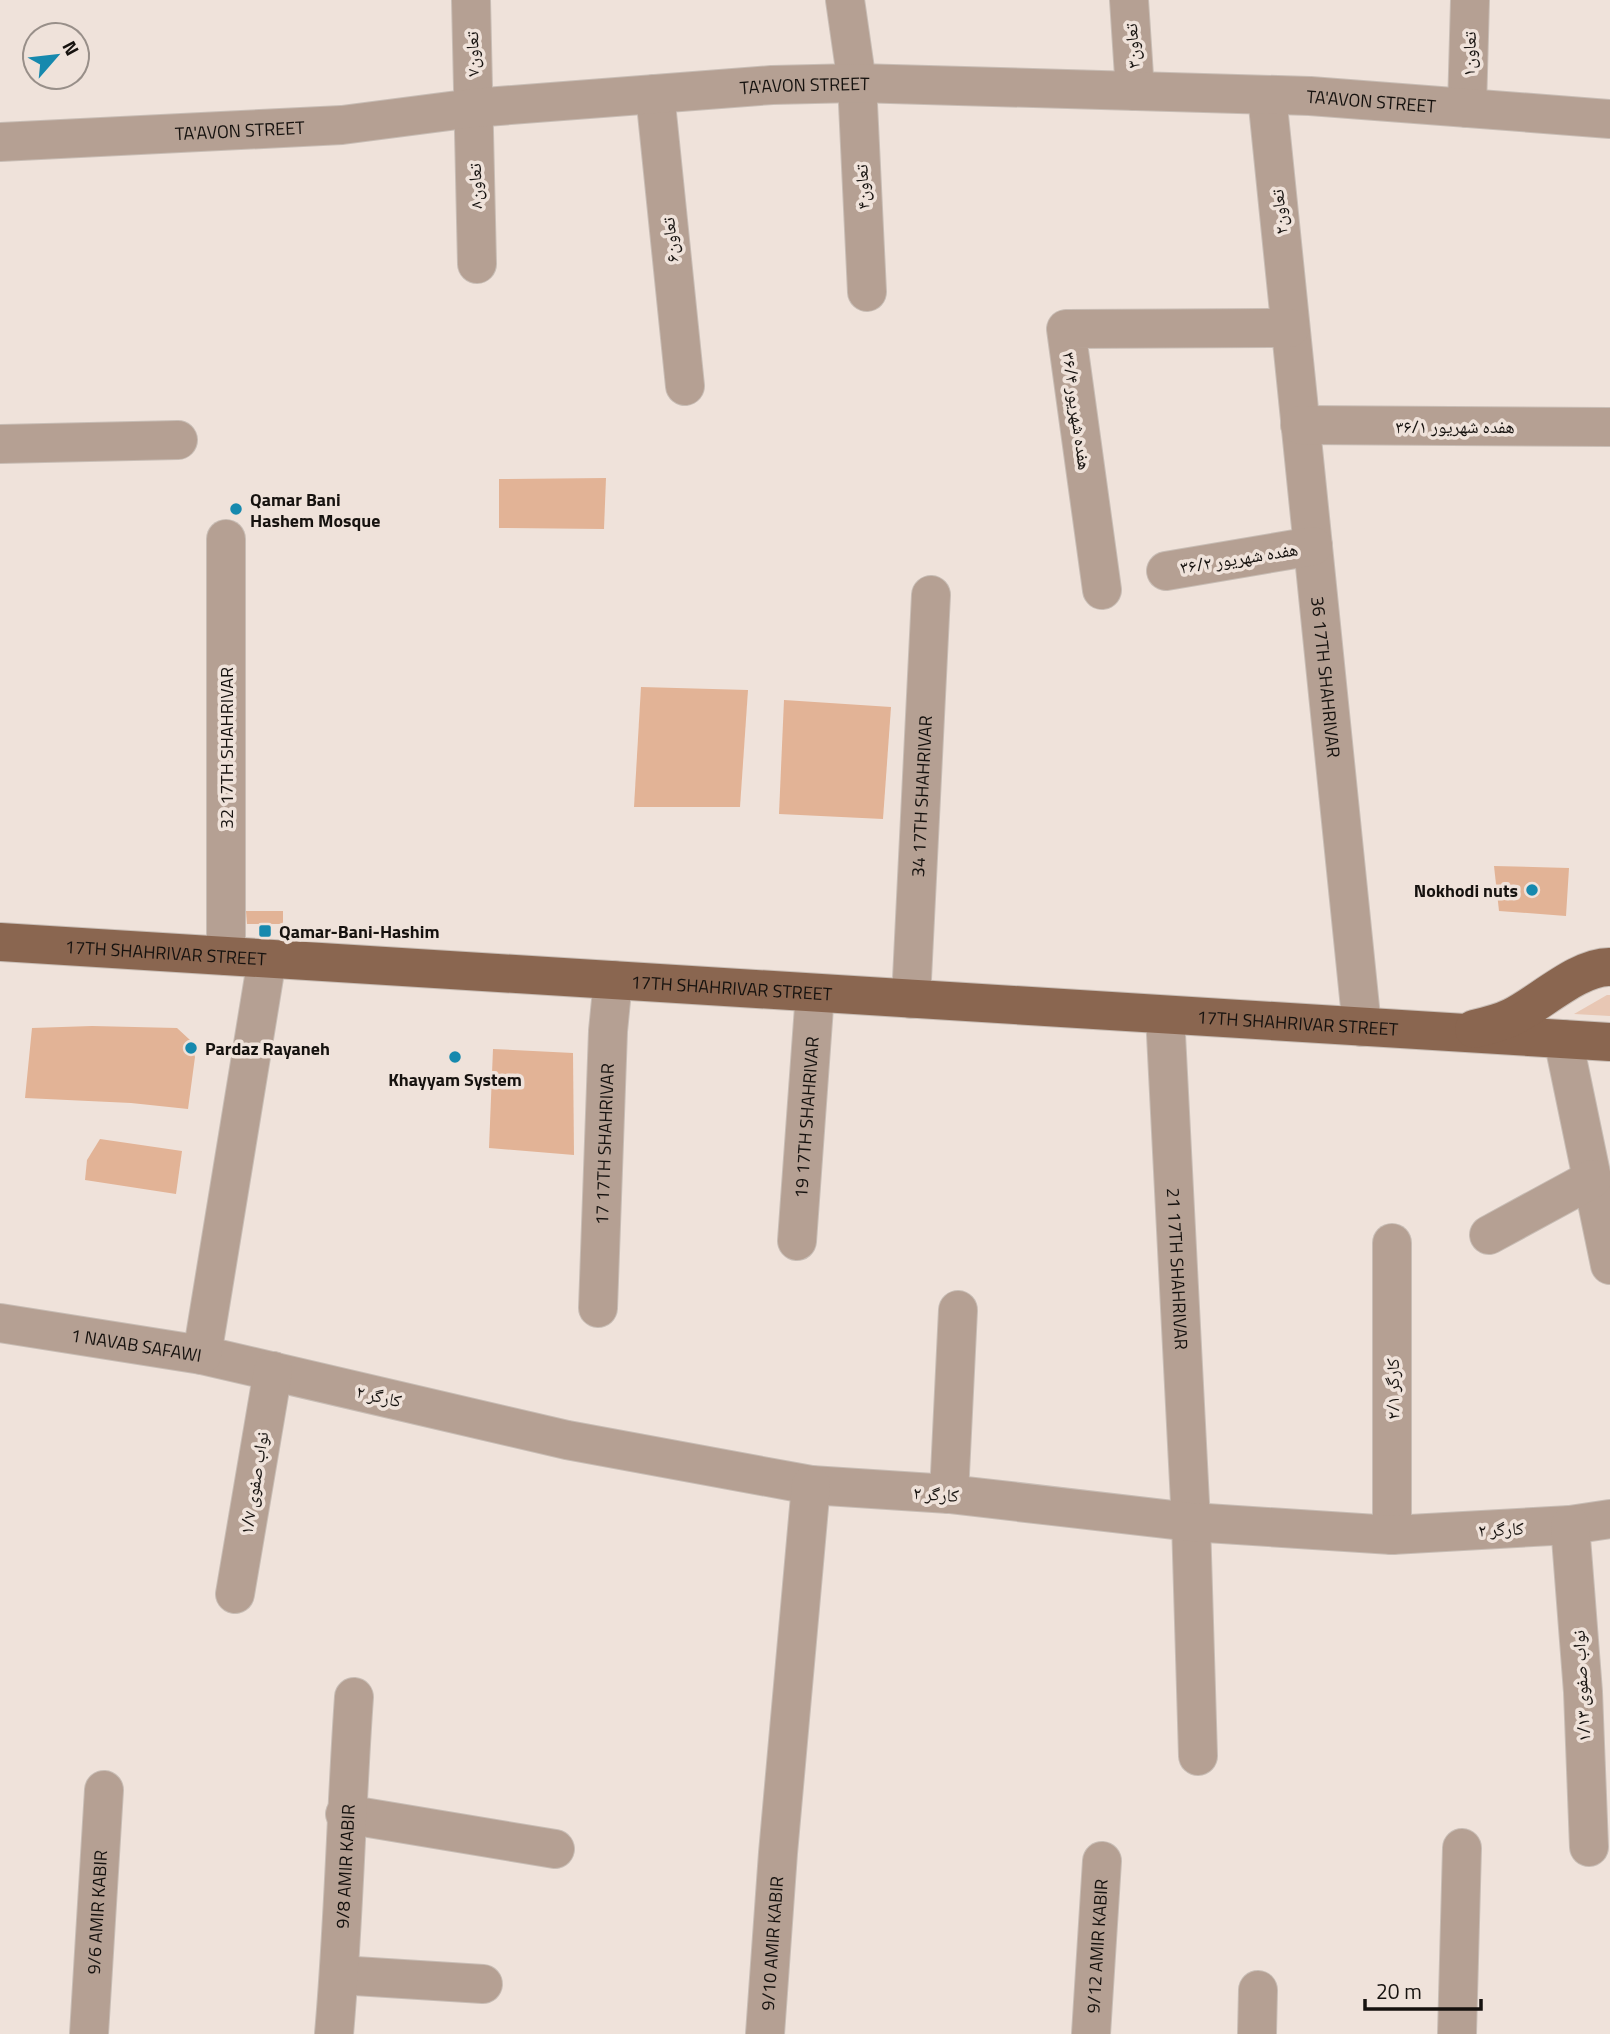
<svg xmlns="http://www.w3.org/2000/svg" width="1610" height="2034" font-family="'Titillium Web','Noto Naskh Arabic',sans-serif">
  <rect width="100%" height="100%" fill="#efe2da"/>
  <!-- green -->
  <path fill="#e8c7b4" d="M1607 995H1610V1016L1574 1014Z"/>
  <!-- building -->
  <g fill="#e2b396">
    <path d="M606 478 604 529 499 528V479Z"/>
    <path d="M641 687 748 690 740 807H634Z"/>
    <path d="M784 700 891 707 883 819 779 814Z"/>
    <path d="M1494 866 1569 868 1566 916 1499 911Z"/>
    <path d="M246 911H283V924H247Z"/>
    <path d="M92 1026 177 1028 190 1040 195 1057 188 1109 131 1103 25 1098 32 1028Z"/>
    <path d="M493 1049 573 1053 574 1155 489 1148Z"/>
    <path d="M100 1139 182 1151 176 1194 85 1180 87 1160Z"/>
  </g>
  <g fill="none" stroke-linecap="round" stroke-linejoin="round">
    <!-- minor casing -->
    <g stroke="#c8bdb5" stroke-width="40">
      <g id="minor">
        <path d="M471 0 477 264"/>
        <path d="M845 0 857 83 867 292"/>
        <path d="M1129 0 1135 91"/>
        <path d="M655 94 685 386"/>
        <path id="s1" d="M1267 96 1362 1027"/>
        <path d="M1467 108 1470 0"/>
        <path id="s2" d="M0 142 342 125 473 108 772 85 857 83 1310 96 1610 119"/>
        <path d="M1300 425 1610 427"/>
        <path d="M0 444 178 440"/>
        <path d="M226 539V956"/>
        <path d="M1166 571 1313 546"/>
        <path d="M1102 590 1066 329 1290 328"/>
        <path id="s3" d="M911 999 931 595"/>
        <path id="s4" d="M1165 1015 1191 1522 1198 1756"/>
        <path d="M1563 1039 1610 1265"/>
        <path d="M1489 1235 1592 1179"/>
        <path id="s5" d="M797 1241 815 993"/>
        <path d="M1392 1243V1535"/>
        <path id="s6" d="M598 1308 608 1031 613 980"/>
        <path id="s7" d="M0 1323 202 1355 567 1440 811 1485 949 1494 1191 1522 1392 1535 1570 1525 1610 1519"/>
        <path d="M202 1355 267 959"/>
        <path d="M949 1494 958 1310"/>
        <path d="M1570 1525 1583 1692 1589 1847"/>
        <path d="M235 1594 273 1371"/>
        <path d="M345 1814 555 1849"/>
        <path d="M339 1975 483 1984"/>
        <path id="s8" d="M89 2034 104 1790"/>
        <path id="s9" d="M334 2034C344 1922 346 1809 354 1697"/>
        <path id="s10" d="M765 2034 778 1853 811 1485"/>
        <path id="s11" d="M1091 2034 1102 1861"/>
        <path d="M1257 2034 1258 1990"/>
        <path d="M1457 2034 1462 1848"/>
      </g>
    </g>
    <!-- major casing -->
    <g stroke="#c8bdb5" stroke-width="40">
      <g id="major">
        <path id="s12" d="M0 942 1610 1042"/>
        <path d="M1474 1029C1487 1026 1500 1023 1512 1017 1539 1004 1579 966 1610 967"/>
      </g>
    </g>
    <!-- minor -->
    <use href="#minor" stroke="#b5a093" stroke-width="38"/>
    <!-- major -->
    <use href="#major" stroke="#8a6650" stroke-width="38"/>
  </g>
  <!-- markers -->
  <g fill="#1689ae" stroke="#efe2da" stroke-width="2.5">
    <circle cx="236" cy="509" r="7"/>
    <circle cx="1532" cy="890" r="7"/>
    <rect x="258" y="924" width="14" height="14" rx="3.5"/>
    <circle cx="191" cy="1048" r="7"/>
    <circle cx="455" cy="1057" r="7"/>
  </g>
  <g text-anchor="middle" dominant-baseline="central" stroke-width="7" stroke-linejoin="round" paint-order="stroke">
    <!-- street labels -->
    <g font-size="18" fill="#16120f" stroke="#efe2da">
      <text transform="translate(1132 46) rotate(-94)">تعاون۳</text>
      <text transform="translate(472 54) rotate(-91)">تعاون۷</text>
      <text transform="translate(1469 54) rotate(-89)">تعاون۱</text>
      <text stroke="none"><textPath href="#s2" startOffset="807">TA'AVON STREET</textPath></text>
      <text stroke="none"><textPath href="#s2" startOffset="1374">TA'AVON STREET</textPath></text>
      <text stroke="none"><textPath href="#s2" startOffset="240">TA'AVON STREET</textPath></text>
      <text transform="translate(475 186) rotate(-92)">تعاون۸</text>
      <text transform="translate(862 187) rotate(-93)">تعاون۴</text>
      <text transform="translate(1279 212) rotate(-96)">تعاون۲</text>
      <text transform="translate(670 240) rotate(-96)">تعاون۶</text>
      <text transform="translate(1077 411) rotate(82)">هفده شهریور ۳۶/۴</text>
      <text x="1455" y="426">هفده شهریور ۳۶/۱</text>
      <text transform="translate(1239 558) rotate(-9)">هفده شهریور ۳۶/۲</text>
      <text stroke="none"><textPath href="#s1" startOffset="584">36 17TH SHAHRIVAR</textPath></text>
      <text transform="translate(226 748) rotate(-90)">32 17TH SHAHRIVAR</text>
      <text stroke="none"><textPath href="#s3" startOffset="203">34 17TH SHAHRIVAR</textPath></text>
      <text stroke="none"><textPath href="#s12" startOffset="166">17TH SHAHRIVAR STREET</textPath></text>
      <text stroke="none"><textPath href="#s12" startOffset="733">17TH SHAHRIVAR STREET</textPath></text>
      <text stroke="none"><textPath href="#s12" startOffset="1300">17TH SHAHRIVAR STREET</textPath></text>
      <text stroke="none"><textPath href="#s5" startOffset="124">19 17TH SHAHRIVAR</textPath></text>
      <text stroke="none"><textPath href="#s6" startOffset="164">17 17TH SHAHRIVAR</textPath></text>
      <text stroke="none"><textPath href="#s4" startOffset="254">21 17TH SHAHRIVAR</textPath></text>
      <text stroke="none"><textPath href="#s7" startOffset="138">1 NAVAB SAFAWI</textPath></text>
      <text transform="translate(1392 1389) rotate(-90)">کارگر ۲/۱</text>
      <text transform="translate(379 1396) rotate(13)">کارگر ۲</text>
      <text transform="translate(254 1483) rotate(-81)">نواب صفوی ۱/۷</text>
      <text transform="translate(936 1494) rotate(4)">کارگر ۲</text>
      <text transform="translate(1501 1529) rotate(-3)">کارگر ۲</text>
      <text transform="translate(1581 1686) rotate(-93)">نواب صفوی ۱/۱۳</text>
      <text stroke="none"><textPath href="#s9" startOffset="168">9/8 AMIR KABIR</textPath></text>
      <text stroke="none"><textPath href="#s8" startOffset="122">9/6 AMIR KABIR</textPath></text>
      <text stroke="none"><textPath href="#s10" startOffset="91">9/10 AMIR KABIR</textPath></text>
      <text stroke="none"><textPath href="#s11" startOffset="88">9/12 AMIR KABIR</textPath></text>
    </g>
    <!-- poi labels -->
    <g font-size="18" font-weight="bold" fill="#16120f" stroke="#efe2da" text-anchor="start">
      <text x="250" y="499">Qamar Bani<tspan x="250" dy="21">Hashem Mosque</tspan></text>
      <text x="1518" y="890" text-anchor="end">Nokhodi nuts</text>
      <text x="279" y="931">Qamar-Bani-Hashim</text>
      <text x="205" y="1048">Pardaz Rayaneh</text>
      <text x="455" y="1079" text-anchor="middle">Khayyam System</text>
    </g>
  </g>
  <!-- north arrow -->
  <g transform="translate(56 56) rotate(62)"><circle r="33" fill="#efe2da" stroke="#988f89" stroke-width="2"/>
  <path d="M0-5L12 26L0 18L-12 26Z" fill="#1689ae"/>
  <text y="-10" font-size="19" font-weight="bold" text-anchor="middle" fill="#16120f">N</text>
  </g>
  <!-- scale -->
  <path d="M1365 1999v10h116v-10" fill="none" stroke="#16120f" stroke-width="3.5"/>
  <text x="1376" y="1999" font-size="21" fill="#16120f" stroke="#efe2da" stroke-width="5" paint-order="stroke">20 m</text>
</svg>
